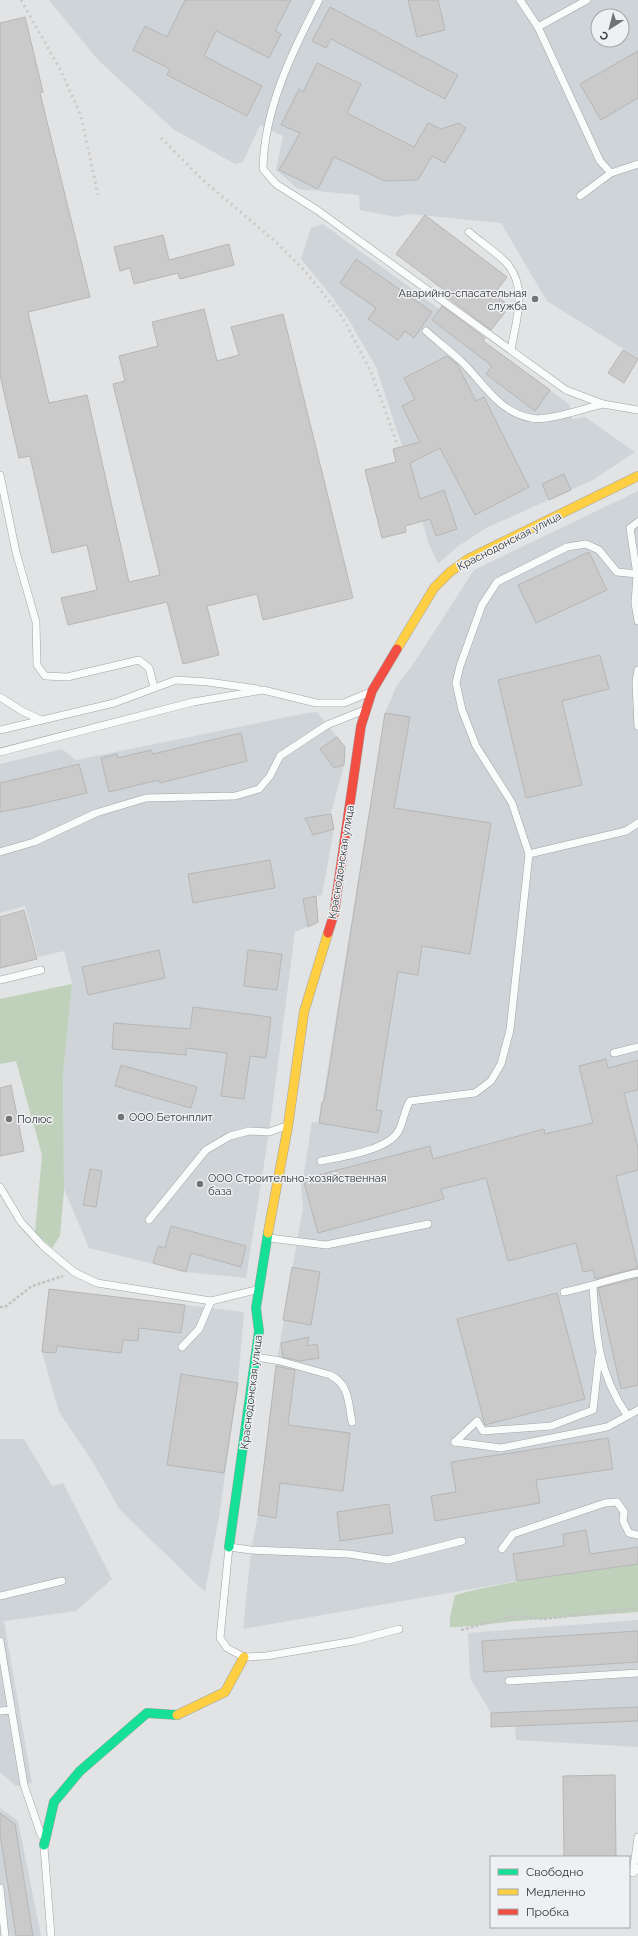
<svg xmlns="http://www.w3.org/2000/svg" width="638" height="1936" font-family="Raleway,sans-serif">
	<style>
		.built { fill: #cfd4d9; fill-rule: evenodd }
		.green { fill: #bfd1ba }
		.building { fill: #cacacb; stroke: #b6b6b6 }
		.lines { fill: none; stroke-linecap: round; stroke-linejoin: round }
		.lane-casing { stroke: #a1a3a4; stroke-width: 8 }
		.fast-casing { stroke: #a1a3a4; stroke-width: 10 }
		.slow-casing { stroke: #a1a3a4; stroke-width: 10 }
		.jam-casing { stroke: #a1a3a4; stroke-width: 10 }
		.path { stroke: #c2c3c3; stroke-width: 2.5; stroke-dasharray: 3 2; stroke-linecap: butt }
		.lane { stroke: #fafbfb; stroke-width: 7 }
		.fast { stroke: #16e098; stroke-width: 9 }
		.slow { stroke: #ffcf43; stroke-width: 9 }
		.jam { stroke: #f24e42; stroke-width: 9 }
		.rail { stroke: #cacaca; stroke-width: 3; stroke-dasharray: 2 4; stroke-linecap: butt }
		.poi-dot { fill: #727374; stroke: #eef0f3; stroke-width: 1.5 }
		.labels { text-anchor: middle; stroke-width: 3; stroke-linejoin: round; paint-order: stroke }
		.poi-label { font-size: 11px; fill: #363738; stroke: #eef0f3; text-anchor: start }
		.street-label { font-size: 11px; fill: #363738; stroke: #eef0f3 }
	</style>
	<rect width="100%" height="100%" fill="#e1e3e4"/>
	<g class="built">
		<path d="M49 0H638V358L547 301 501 223 409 214 396 217 360 210 359 195 298 189 276 170 283 136 260 125 243 162 235 164 173 129 98 60ZM598 16H622V40H598Z"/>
		<path d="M323 224 569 404 572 419 585 417 635 452 593 480 486 528 457 547 438 564 428 542 402 446 376 367 350 322 329 293 301 259 311 228Z"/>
		<path d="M638 491V1564L517 1581 243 1629 251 1550 258 1515 276 1366 303 1207 301 1185 303 1179 312 1122 319 1123 385 713 396 687 414 663 474 570Z"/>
		<path d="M317 712 345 747 344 765 331 813 334 829 322 895 316 896 318 922 295 932 269 1132 246 1278 186 1272 89 1248 64 1189 63 1075 72 984 64 951 38 957 25 906 0 913V764L62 749 76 760 307 713Z"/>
		<path d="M49 1289 244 1312 238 1383 219 1517 205 1592 120 1510 91 1459 59 1412 42 1352Z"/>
		<path d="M0 1439H24L52 1486 63 1483 112 1579 76 1611 4 1621 32 1783 16 1786 0 1772Z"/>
		<path d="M638 1620V1747L516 1740 515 1726 491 1727V1713L470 1678 468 1633Z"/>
		<path d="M0 1808 18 1821 41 1936H0Z"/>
	</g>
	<g class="green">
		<path d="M72 984 63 1075 64 1189 60 1236 52 1248 35 1232 42 1155 16 1061 0 1064V999Z"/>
		<path d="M638 1564V1612L516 1621 460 1627H450V1617L455 1595C515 1579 577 1573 638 1564Z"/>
	</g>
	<g class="building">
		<path d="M185 0H291L275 31 281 34 269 58 216 31 204 56 262 86 247 116 167 75 170 69 133 50 145 26 167 37Z"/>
		<path d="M408 0H438L445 30 417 37Z"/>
		<path d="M330 7 458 75 445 99 331 39 326 48 312 41Z"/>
		<path d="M25 17 43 92 40 93 90 297 28 312 49 403 87 395 129 582 160 575 113 384 125 381 119 356 158 346 152 322 204 309 217 361 239 355 231 327 283 314 353 598 263 620 257 594 207 606 219 655 183 664 167 602 68 625 61 598 97 590 87 545 52 553 30 456 19 458 0 375V23Z"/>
		<path d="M638 51V98L601 120 580 84Z"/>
		<path d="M317 63 361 84 347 113 414 147 428 123 441 129 459 123 466 128 445 163 432 156 418 180 385 181 334 157 318 189 279 170 300 133 281 125 299 89 303 92Z"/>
		<path d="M425 215 507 277 494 294 510 306 491 330 448 298 451 295 396 254Z"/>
		<path d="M163 235 169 260 229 244 234 265 180 279 178 273 134 284 130 268 120 271 114 247Z"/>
		<path d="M356 259 432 312 414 338 405 331 398 340 368 319 376 308 340 283Z"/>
		<path d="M442 306 485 338 483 341 550 390 535 411 486 374 492 366 432 320Z"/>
		<path d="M623 350 638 359 624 383 608 373Z"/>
		<path d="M447 356 457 364 476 401 484 397 529 487 475 515 440 448 410 463 420 499 444 490 457 529 436 536 430 519 405 526 406 532 382 538 365 470 396 462 393 449 420 442 402 406 415 399 404 378Z"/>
		<path d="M564 474 571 490 549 500 542 484Z"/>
		<path d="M589 552 607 590 536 623 518 585Z"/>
		<path d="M600 655 609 689 562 701 582 785 526 798 498 680Z"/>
		<path d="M385 713 410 717 394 808 491 823 470 954 422 946 418 975 398 972 376 1110 382 1111 378 1133 319 1123 322 1102H324Z"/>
		<path d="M241 733 247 761 160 783 159 780 109 792 101 758 117 754 118 758 151 750 153 754Z"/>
		<path d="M337 737 345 747 344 765 334 768 320 749Z"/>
		<path d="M79 764 87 793 27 807 0 812V783Z"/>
		<path d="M331 814 334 829 313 835 305 818Z"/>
		<path d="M270 860 275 888 193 903 188 874Z"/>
		<path d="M316 896 318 922 308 927 303 899Z"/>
		<path d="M24 910 37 959 0 968V917Z"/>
		<path d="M159 950 165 978 88 995 82 967Z"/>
		<path d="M248 950 282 954 277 990 244 986Z"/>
		<path d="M193 1007 271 1017 266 1058 250 1056 244 1099 221 1096 227 1053 186 1048V1055L112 1049 114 1023 190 1029Z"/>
		<path d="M606 1059 608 1068 638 1060V1090L624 1093 638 1148V1170L616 1176 638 1268 595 1279 593 1270 583 1272 576 1243 508 1261 486 1178 441 1189 444 1199 318 1233 303 1179 430 1146 433 1159 544 1129 545 1134 593 1123 579 1066Z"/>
		<path d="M121 1065 197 1087 191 1108 115 1086Z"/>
		<path d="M11 1085 24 1151 0 1156V1088Z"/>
		<path d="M90 1169 102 1171 96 1207 83 1205Z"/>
		<path d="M171 1226 246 1246 241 1267 191 1253 186 1272 153 1263 158 1246 165 1248Z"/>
		<path d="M292 1267 320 1272 311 1325 283 1320Z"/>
		<path d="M638 1278V1385L621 1389 598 1288Z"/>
		<path d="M49 1289 185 1305 181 1333 139 1328 138 1341 123 1340 121 1353 57 1346 56 1353 42 1352Z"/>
		<path d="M557 1293 585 1399 485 1425 457 1319Z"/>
		<path d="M309 1337 307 1346 317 1344 319 1358 300 1361 283 1357 281 1343Z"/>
		<path d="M276 1366 295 1370 288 1425 350 1433 343 1491 280 1483 276 1518 258 1515Z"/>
		<path d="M181 1374 238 1383 224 1473 167 1465Z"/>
		<path d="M608 1438 613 1469 536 1480 540 1503 435 1521 431 1496 456 1492 451 1462Z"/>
		<path d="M389 1504 393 1533 340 1541 337 1512Z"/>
		<path d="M586 1530 590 1554 638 1547V1564L517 1581 513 1554 564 1546 563 1534Z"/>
		<path d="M638 1631V1662L484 1672 482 1641Z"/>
		<path d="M638 1707V1721L491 1727V1713Z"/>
		<path d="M615 1775 616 1857H564L563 1776Z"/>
		<path d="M0 1813 15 1824 33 1936H16L0 1834Z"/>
	</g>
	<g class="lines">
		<g class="lane-casing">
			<g id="lane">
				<path d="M319 0C292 52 264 109 263 169L276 184 317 210 566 390 603 404 638 410"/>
				<path d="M520 0 538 27 600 161 611 173"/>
				<path d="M538 27 587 0"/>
				<path d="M580 196 611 173 638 164"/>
				<path d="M469 232C480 242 502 256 509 266 528 291 515 323 511 350"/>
				<path d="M426 331C437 341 449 350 461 361 483 382 498 412 531 418 546 422 585 408 603 404"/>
				<path d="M0 475 16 552 36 622 37 665 45 676 67 677 139 660 149 668 154 687"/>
				<path d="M638 522 630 528 637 575 635 603 638 621"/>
				<path d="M638 670 636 682 638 726"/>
				<path d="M0 697 22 711 41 720"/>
				<path d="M0 730 114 703 176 680 208 682 257 689"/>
				<path d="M0 752 193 702 263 690 316 703H344L368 693"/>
				<path d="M0 852 34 842 96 813 146 798 235 796 259 789 270 776 280 756 327 725 362 711"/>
				<path d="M529 854 626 831 638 823"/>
				<path d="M0 980 41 970"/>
				<path d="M614 1053 638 1047"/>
				<path d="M321 1161C341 1157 390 1150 399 1130 404 1120 404 1111 410 1101L475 1093 491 1081 501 1064 510 1030 529 854 512 803 476 746 462 710 456 683 460 666 482 605 497 582 567 547 586 544 599 550 617 572 638 574"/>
				<path d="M0 1187 21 1222 43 1246 74 1272 97 1283 211 1301 256 1290"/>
				<path d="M149 1220 206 1150 230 1136 249 1131 269 1132 286 1126"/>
				<path d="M269 1238 326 1245 428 1224"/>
				<path d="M593 1286C596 1335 598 1373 627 1415"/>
				<path d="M564 1292C589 1287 613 1278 638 1273"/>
				<path d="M182 1347 199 1329 211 1301"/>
				<path d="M256 1357 280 1361 330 1375C350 1385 348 1403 352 1422"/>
				<path d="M455 1442 477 1421 483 1431 551 1426 593 1410 599 1356"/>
				<path d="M455 1442 501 1448 607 1427 638 1410"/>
				<path d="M502 1549 513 1534 605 1503 617 1502 624 1512 623 1521 629 1533 638 1535"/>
				<path d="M0 1596 62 1581"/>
				<path d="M399 1629 354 1641 266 1656 244 1657 227 1648 220 1638 229 1547 251 1550 349 1554 388 1560 462 1541"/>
				<path d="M0 1641 24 1785 41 1835"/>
				<path d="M509 1681 638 1673"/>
				<path d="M0 1711 12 1710"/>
				<path d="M638 1837 633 1873 638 1869"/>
				<path d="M44 1847 51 1936"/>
				<path d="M0 1888 5 1936"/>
			</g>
		</g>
		<g class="fast-casing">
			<g id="fast">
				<path d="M229 1547 259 1331 256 1308 268 1233"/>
				<path d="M44 1845 54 1802 80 1771 147 1713 177 1715"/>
			</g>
		</g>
		<g class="slow-casing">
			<g id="slow">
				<path d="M397 649 434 588 450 572 468 559 638 476"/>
				<path d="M268 1233 288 1126 304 1012 328 933"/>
				<path d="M177 1715 225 1692 244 1657"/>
			</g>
		</g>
		<g class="jam-casing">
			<path id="jam" d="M328 933 334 914 361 726 372 691 397 649"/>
		</g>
		<g class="path">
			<path d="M0 1307H5L32 1286 63 1276"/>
			<path d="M461 1630 513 1616 544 1619 638 1608"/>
		</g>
		<use href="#lane" class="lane"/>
		<use href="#fast" class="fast"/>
		<use href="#slow" class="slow"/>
		<use href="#jam" class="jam"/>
		<g class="rail">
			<path d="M21 0 61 71 81 116 98 195"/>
			<path d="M161 138 204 181 276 242 304 270 343 318 371 372 398 446"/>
		</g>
	</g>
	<g class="poi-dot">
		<circle cx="535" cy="299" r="4"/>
		<circle cx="121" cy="1117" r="4"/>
		<circle cx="9" cy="1119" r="4"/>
		<circle cx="200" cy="1184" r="4"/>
	</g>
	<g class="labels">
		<g class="poi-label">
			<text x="527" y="297" text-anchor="end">Аварийно-спасательная<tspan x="527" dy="13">служба</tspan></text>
			<text x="129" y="1121">ООО Бетонплит</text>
			<text x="17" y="1123">Полюс</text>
			<text x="208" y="1182">ООО Строительно-хозяйственная<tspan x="208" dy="13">база</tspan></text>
		</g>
		<g class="street-label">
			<text transform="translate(509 541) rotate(-27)" y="4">Краснодонская улица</text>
			<text transform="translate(341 862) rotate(-81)" y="4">Краснодонская улица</text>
			<text transform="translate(251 1392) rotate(-83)" y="4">Краснодонская улица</text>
		</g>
	</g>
	<rect x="490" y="1856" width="140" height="72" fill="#eef0f3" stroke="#a4a6a8"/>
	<rect x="498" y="1869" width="20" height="6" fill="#16e098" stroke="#a4a6a8"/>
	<text x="526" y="1876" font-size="12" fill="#363738">Свободно</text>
	<rect x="498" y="1889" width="20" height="6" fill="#ffcf43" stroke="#a4a6a8"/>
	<text x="526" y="1896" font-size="12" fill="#363738">Медленно</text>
	<rect x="498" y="1909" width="20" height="6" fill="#f24e42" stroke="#a4a6a8"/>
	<text x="526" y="1916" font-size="12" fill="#363738">Пробка</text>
	<g transform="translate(610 28) rotate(216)"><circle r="19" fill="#eef0f3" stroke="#a4a6a8"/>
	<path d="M0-3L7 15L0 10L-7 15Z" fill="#727374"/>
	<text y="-6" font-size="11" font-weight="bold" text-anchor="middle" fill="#363738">С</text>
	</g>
</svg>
